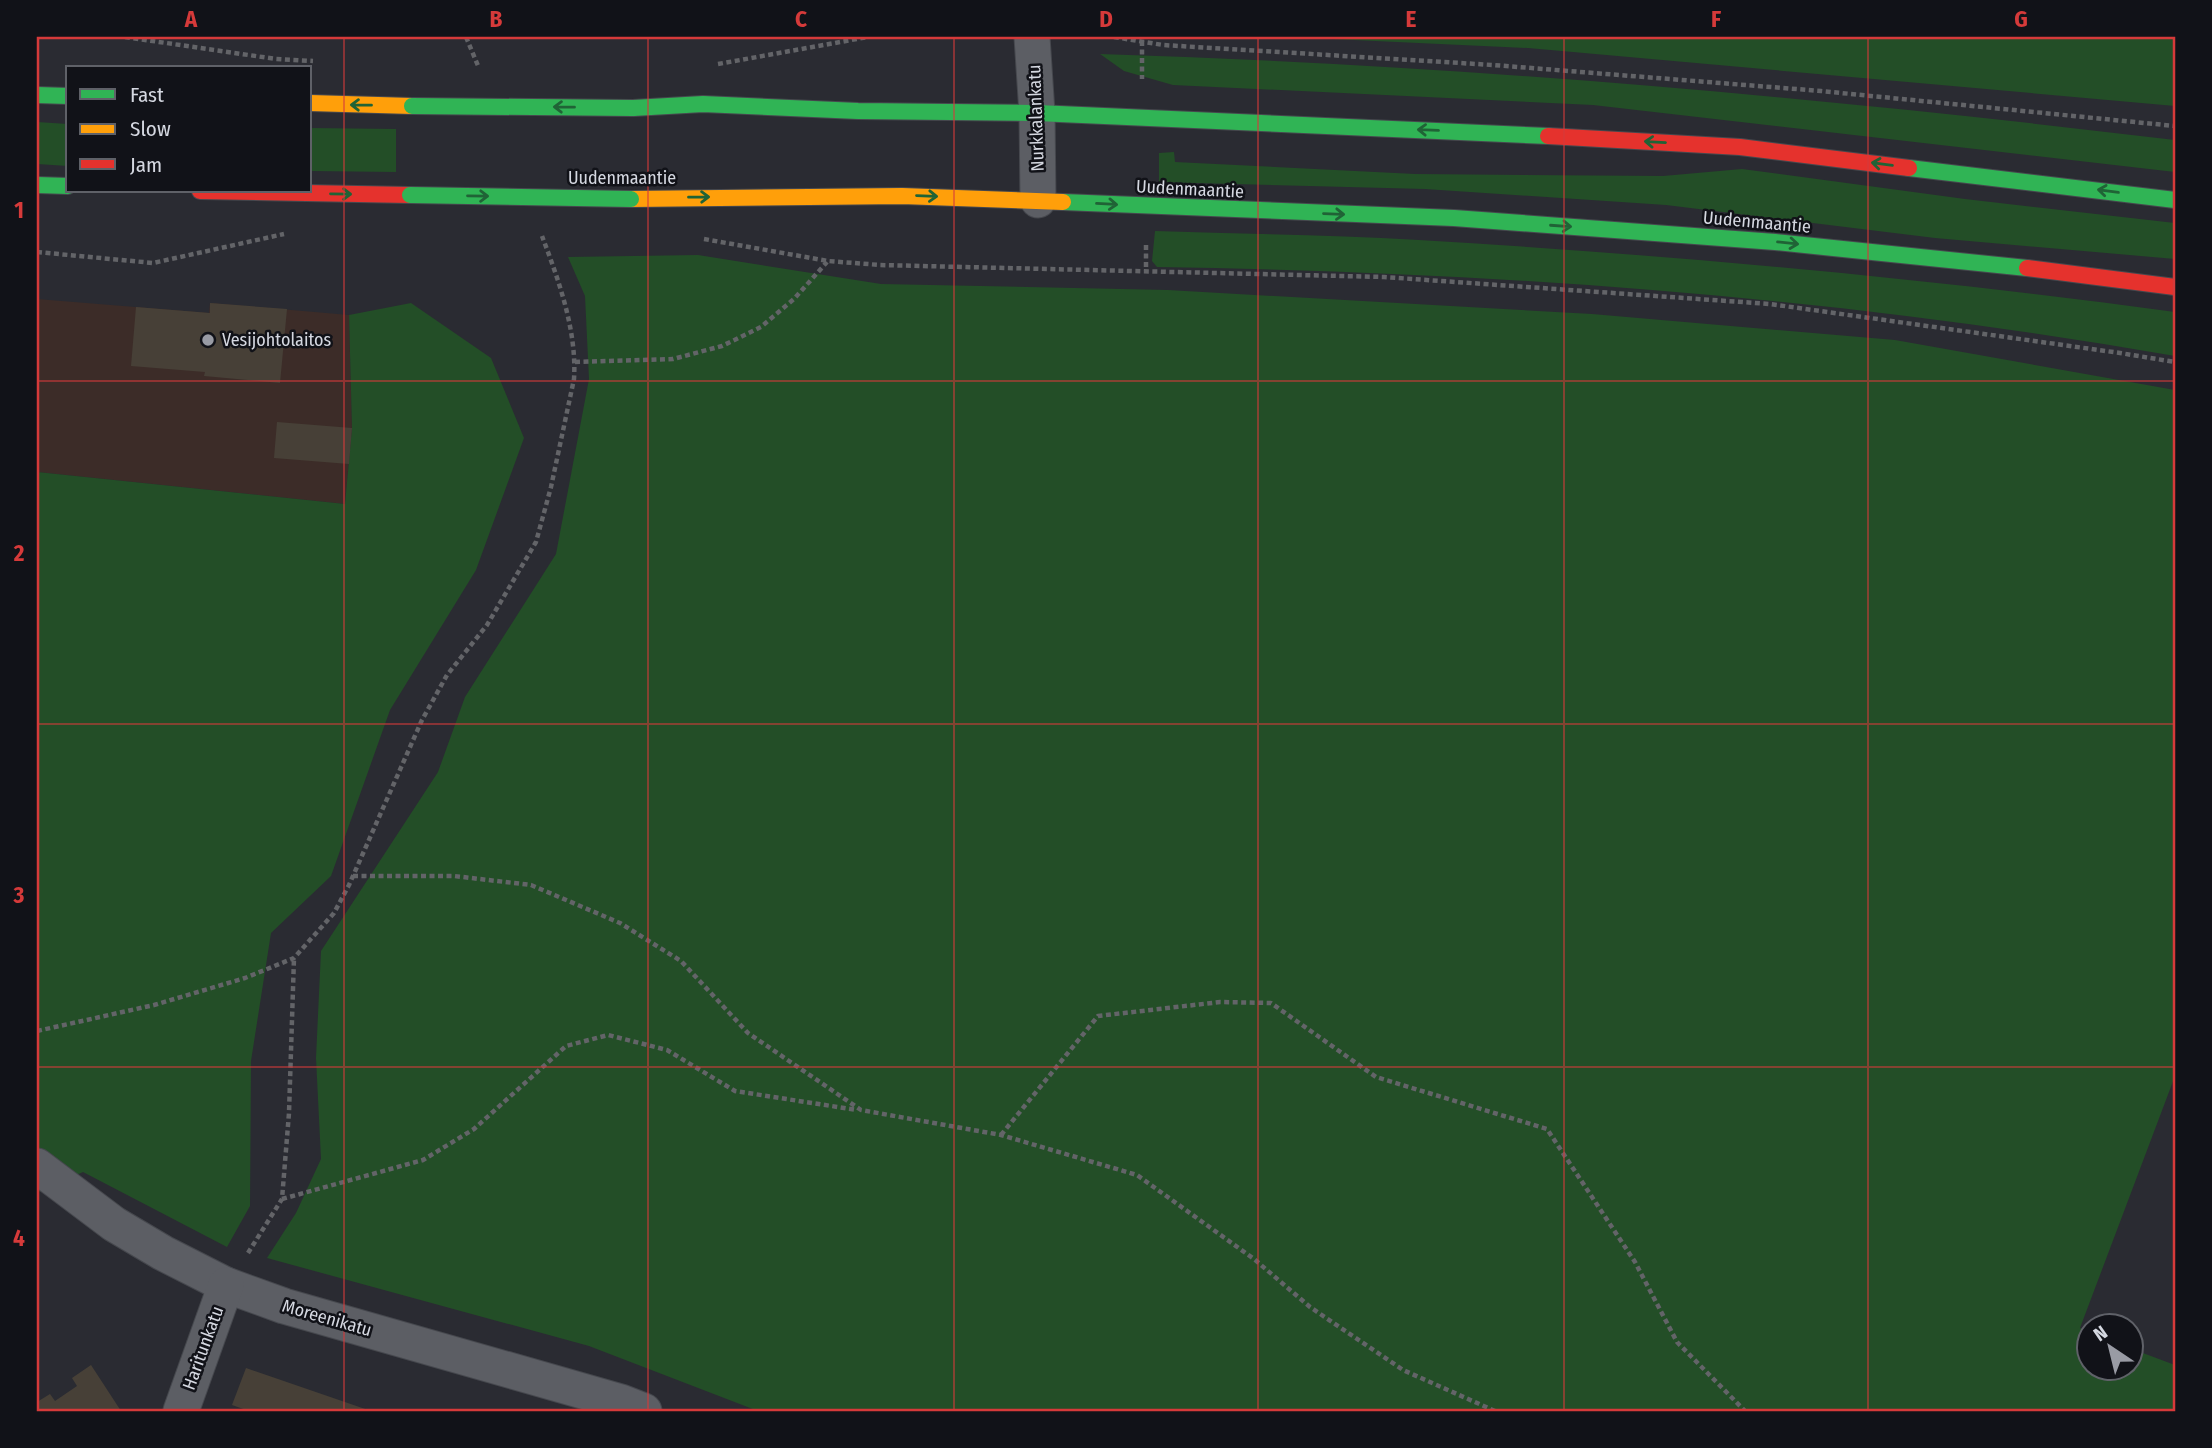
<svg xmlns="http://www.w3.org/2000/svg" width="2212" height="1448" font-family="'Fira Sans Condensed',sans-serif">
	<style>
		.industrial { fill: #3c2c28 }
		.green { fill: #234e27 }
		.building { fill: #474037 }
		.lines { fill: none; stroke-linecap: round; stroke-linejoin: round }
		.street-casing { stroke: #46484e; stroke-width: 37 }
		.fast-casing { stroke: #46484e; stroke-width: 18 }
		.slow-casing { stroke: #46484e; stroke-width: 18 }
		.jam-casing { stroke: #46484e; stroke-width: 18 }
		.path { stroke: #636468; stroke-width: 4.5; stroke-dasharray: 5 3.5; stroke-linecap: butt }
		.street { stroke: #5c5e64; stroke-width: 35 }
		.fast { stroke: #30b455; stroke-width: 16 }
		.slow { stroke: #ff9f0a; stroke-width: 16 }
		.jam { stroke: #e5322d; stroke-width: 16 }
		.fast-bridge-casing { stroke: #46484e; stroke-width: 18; stroke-linecap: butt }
		.fast-bridge { stroke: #30b455; stroke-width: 16 }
		.oneway { stroke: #206336 }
		.grid { fill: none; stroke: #d63a3a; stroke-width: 2; stroke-opacity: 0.55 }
		.poi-dot { fill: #999ba4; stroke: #111218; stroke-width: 2.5 }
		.labels { text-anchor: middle; stroke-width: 5; stroke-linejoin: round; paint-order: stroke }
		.street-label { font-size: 18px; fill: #d5d8e1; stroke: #111218 }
		.poi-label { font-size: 18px; fill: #d5d8e1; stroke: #111218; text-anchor: start }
		.neatline { fill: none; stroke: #d63a3a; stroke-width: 2.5 }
		.grid-label { font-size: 23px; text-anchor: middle; font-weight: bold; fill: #d63a3a }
	</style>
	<rect width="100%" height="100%" fill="#2a2b32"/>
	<path class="industrial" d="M37 299 209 313 210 303 349 315 352 428 345 504 37 472Z"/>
	<g class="green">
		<path d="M1289 37H2175V106L1528 48Z"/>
		<path d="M1100 54C1460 65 1818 97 2175 140V172L1593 105 1173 85 1124 71Z"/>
		<path d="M37 122 68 124V166L37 164Z"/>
		<path d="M310 128 396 129V172L310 171Z"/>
		<path d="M1174 152 1175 162 1415 174 1663 176 1742 169 1965 199 2175 223V259L1935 238 1666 205 1425 189 1159 182V153Z"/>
		<path d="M1155 231C1243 234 1331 235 1419 240 1672 255 1924 278 2175 312V356C1840 297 1497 272 1157 267L1152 261Z"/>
		<path d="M698 255 881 284 1168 290 1592 314 1895 340 2175 390V1076L2080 1328 2089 1332 2090 1368H2132V1349L2175 1365V1411H758L589 1346 267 1258 296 1213 321 1159 316 1058 321 951 438 772 465 697 556 554 589 379 585 296 568 257Z"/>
		<path d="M411 303 491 358 524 438 476 570 390 710 331 876 271 933 251 1061 250 1206 227 1247 83 1172 37 1193V472L345 504 352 428 349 315Z"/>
	</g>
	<g class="building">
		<path d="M210 303 287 309 280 383 204 376 205 372 131 366 136 307 210 313Z"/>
		<path d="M277 422 352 428 349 464 274 458Z"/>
		<path d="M91 1365 121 1411H38L37 1402 50 1394 55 1401 77 1386 72 1378Z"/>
		<path d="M246 1368 371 1411H249L232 1405Z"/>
	</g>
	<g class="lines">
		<g class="street-casing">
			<g id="street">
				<path d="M1032 37 1037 113 1038 200"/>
				<path d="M37 1166 114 1224 163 1253 226 1285 284 1306 621 1402 644 1411"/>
				<path d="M181 1411 226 1285"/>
			</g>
		</g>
		<g class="fast-casing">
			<g id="fast">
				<path d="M37 95 68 96"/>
				<path d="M633 108 703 104 858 111 1037 113 1548 136"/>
				<path d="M1909 168 2175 200"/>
				<path d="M37 185 68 186"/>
				<path d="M1063 202 1454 218 1775 242 2027 268"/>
			</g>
		</g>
		<g class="slow-casing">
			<g id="slow">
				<path d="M310 103 412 106"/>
				<path d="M631 199 902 196 1063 202"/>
			</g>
		</g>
		<g class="jam-casing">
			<g id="jam">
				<path d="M1548 136 1740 147 1909 168"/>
				<path d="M200 191 410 195"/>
				<path d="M2027 268 2175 287"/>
			</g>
		</g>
		<g class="path">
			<path d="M125 37 276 59 313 61"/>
			<path d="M466 37 479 68"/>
			<path d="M1114 37 1163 45 1493 65 1821 91 2175 126"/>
			<path d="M1142 41V79"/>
			<path d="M718 64 868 37"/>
			<path d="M704 239 828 261 880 265 1384 277 1770 304 2120 353 2175 362"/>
			<path d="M1146 245V271"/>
			<path d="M37 252 153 263 284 234"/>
			<path d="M575 362 673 359 722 346 761 327 794 299 827 262"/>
			<path d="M353 876H454L531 885 620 923 681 961 748 1033 861 1110 1001 1135 1137 1175 1254 1259 1310 1307 1403 1370 1495 1411"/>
			<path d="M37 1031 154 1005 245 978 294 958 334 913 349 885 422 720 447 675 487 625 536 542 551 487 574 379C577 331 559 281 542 236"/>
			<path d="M1001 1135 1098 1016 1220 1002 1271 1003 1376 1077 1547 1129 1635 1262 1677 1342 1745 1411"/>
			<path d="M282 1199 423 1160 474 1129 566 1046 608 1035 667 1050 735 1091 857 1110"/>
			<path d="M248 1253 282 1199 289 1113 294 958"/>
		</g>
		<use href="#street" class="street"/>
		<use href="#fast" class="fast"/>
		<use href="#slow" class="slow"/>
		<use href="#jam" class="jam"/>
		<g class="fast-bridge-casing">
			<g id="fast-bridge">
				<path d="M412 106 633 108"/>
				<path d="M410 195 631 199"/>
			</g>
		</g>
		<use href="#fast-bridge" class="fast-bridge"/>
	</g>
	<defs><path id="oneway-shaft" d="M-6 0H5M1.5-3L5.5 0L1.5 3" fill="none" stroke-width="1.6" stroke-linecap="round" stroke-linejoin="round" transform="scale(1.75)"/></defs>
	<g class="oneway">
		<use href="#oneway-shaft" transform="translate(361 105) rotate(-179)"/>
		<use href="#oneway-shaft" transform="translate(564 107) rotate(-179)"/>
		<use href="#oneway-shaft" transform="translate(1428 130) rotate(-178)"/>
		<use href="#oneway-shaft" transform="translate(1655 142) rotate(-177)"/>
		<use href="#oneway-shaft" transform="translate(1882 164) rotate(-173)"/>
		<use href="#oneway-shaft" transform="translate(2108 191) rotate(-172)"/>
		<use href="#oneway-shaft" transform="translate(341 194) rotate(1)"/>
		<use href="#oneway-shaft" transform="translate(478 196) rotate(1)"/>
		<use href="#oneway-shaft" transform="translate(927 196) rotate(2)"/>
		<use href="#oneway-shaft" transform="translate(699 197) rotate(-1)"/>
		<use href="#oneway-shaft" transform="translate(1107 204) rotate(3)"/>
		<use href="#oneway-shaft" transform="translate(1334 214) rotate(2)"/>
		<use href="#oneway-shaft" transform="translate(1561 226) rotate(4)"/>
		<use href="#oneway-shaft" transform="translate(1788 243) rotate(6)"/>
	</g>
	<path class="grid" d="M344 37V1411M648 37V1411M954 37V1411M1258 37V1411M1564 37V1411M1868 37V1411M37 381H2175M37 724H2175M37 1067H2175"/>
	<circle class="poi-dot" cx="208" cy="340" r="7"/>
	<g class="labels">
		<g class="street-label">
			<text transform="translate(1036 118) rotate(-92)" y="6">Nurkkalankatu</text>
			<text x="622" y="184">Uudenmaantie</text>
			<text transform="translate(1190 189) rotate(3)" y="6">Uudenmaantie</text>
			<text transform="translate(1757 222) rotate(5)" y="6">Uudenmaantie</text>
			<text transform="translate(327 1318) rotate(16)" y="6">Moreenikatu</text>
			<text transform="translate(203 1348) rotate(-70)" y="6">Haritunkatu</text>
		</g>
		<g class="poi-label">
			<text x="222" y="346">Vesijohtolaitos</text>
		</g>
	</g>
	<rect width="2212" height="1448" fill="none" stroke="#111218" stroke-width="77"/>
	<rect x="66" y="66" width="245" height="126" fill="#111218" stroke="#5f6168" stroke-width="2"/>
	<rect x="80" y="89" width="35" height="10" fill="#30b455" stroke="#5f6168" stroke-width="2"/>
	<text x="130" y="102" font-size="21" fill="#d5d8e1">Fast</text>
	<rect x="80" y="124" width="35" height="10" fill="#ff9f0a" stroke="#5f6168" stroke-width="2"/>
	<text x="130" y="136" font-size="21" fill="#d5d8e1">Slow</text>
	<rect x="80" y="159" width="35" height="10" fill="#e5322d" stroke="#5f6168" stroke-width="2"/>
	<text x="130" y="172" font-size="21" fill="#d5d8e1">Jam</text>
	<g transform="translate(2110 1347) rotate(325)"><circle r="33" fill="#111218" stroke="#5f6168" stroke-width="2"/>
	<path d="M0-5L12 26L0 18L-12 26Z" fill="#999ba4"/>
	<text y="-10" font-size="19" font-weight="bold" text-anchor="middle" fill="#d5d8e1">N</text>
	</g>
	<rect x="38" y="38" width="2136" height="1372" class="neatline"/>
	<g class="grid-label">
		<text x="191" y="27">A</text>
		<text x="496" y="27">B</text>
		<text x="801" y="27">C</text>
		<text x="1106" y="27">D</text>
		<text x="1411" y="27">E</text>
		<text x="1716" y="27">F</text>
		<text x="2021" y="27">G</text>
		<text x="19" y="218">1</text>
		<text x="19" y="561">2</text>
		<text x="19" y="903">3</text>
		<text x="19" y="1246">4</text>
	</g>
</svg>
